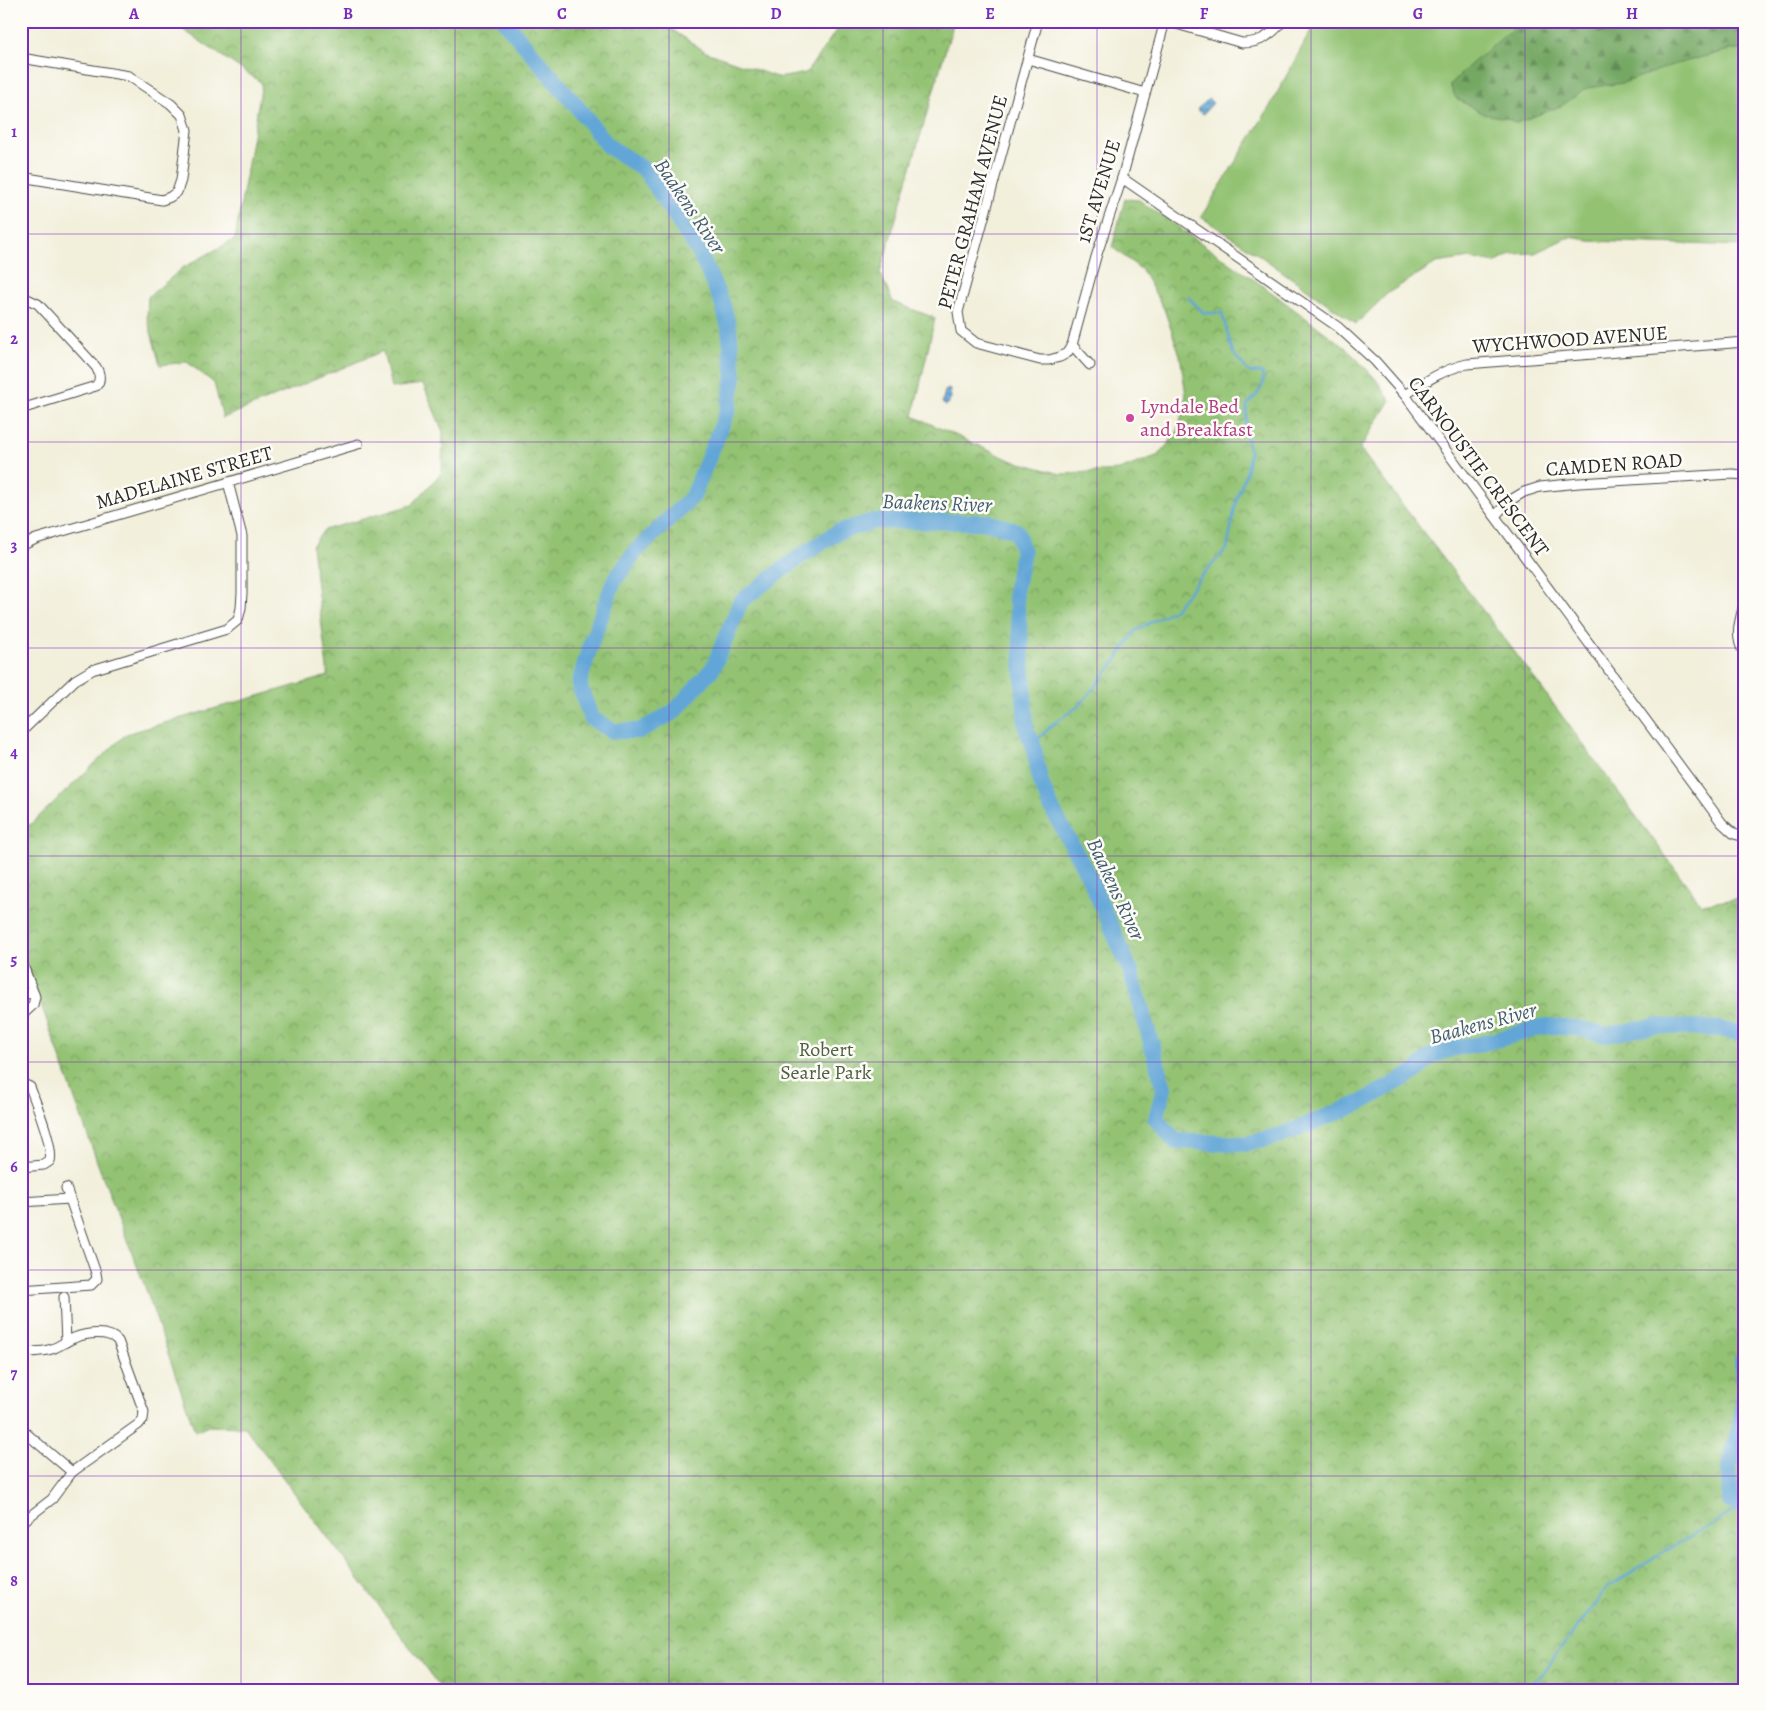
<svg xmlns="http://www.w3.org/2000/svg" width="1766" height="1711" font-family="Alegreya,serif">
	<style>
		.green { fill: #92c272; stroke: #5e764e }
		.forest { fill: url(#forest-firs); stroke: #506a48 }
		.park { fill: url(#park-crowns); stroke: #5e764e }
		.water { fill: url(#water-rules); stroke: #466881 }
		.lines { fill: none; stroke-linecap: round; stroke-linejoin: round }
		.stream { stroke: #62a6d7; stroke-width: 2.5 }
		.river { stroke: #62a6d7; stroke-width: 16 }
		.minor-casing { stroke: #494845; stroke-width: 11 }
		.minor { stroke: #fff; stroke-width: 9 }
		.grid { fill: none; stroke: #7b2cbf; stroke-width: 1; stroke-opacity: 0.55 }
		.hotel-dot { fill: #d1479c; stroke: #fdfcf7; stroke-width: 2 }
		.labels { text-anchor: middle; stroke-width: 5; stroke-linejoin: round; paint-order: stroke }
		.street-label { font-size: 20px; fill: #2b2b2b; stroke: #fdfcf7 }
		.hotel-label { font-size: 20px; fill: #b23c85; stroke: #fdfcf7; text-anchor: start }
		.park-label { font-size: 20px; fill: #4f6044; stroke: #fdfcf7 }
		.water-label { font-size: 21px; font-style: italic; fill: #415c70; stroke: #fdfcf7 }
		.neatline { fill: none; stroke: #7b2cbf; stroke-width: 2 }
		.grid-label { font-size: 16px; text-anchor: middle; font-weight: bold; fill: #7b2cbf }
	</style>
	<defs>
		<pattern id="forest-firs" width="22" height="20" patternUnits="userSpaceOnUse" patternTransform="scale(1.25)"><rect width="22" height="20" fill="#75a864"/><path d="M5 1l3.5 6h-7zM16 11l3.5 6h-7z" fill="#608953"/></pattern>
		<pattern id="park-crowns" width="20" height="18" patternUnits="userSpaceOnUse" patternTransform="scale(1.25)"><rect width="20" height="18" fill="#92c272"/><path d="M2 6a3 3 0 1 1 6 0M12 15a3 3 0 1 1 6 0" fill="none" stroke="#779e5e"/></pattern>
		<pattern id="water-rules" width="6" height="5" patternUnits="userSpaceOnUse" patternTransform="scale(1.25)"><rect width="6" height="5" fill="#62a6d7"/><path d="M0 2.5h6" fill="none" stroke="#5187af"/></pattern>
	</defs>
	<rect width="100%" height="100%" fill="#fdfcf7"/>
	<filter id="ink" filterUnits="userSpaceOnUse"><feTurbulence type="fractalNoise" baseFrequency=".02" numOctaves="2"/><feDisplacementMap in="SourceGraphic" scale="10" xChannelSelector="R" yChannelSelector="G"/><feConvolveMatrix kernelMatrix="1 2 1 2 8 2 1 2 1" color-interpolation-filters="sRGB"/></filter>
	<filter id="wash" filterUnits="userSpaceOnUse"><feTurbulence type="fractalNoise" baseFrequency=".0096" numOctaves="4" result="noise"/><feDisplacementMap in="SourceGraphic" scale="20" xChannelSelector="R" yChannelSelector="G"/><feGaussianBlur stdDeviation="1.12" result="paint"/><feColorMatrix in="noise" values="0 0 0 0 0 0 0 0 0 0 0 0 0 0 0 0 0 1.4 0 .05"/><feComposite in="paint" operator="in"/></filter>
	<g filter="url(#wash)">
		<rect width="100%" height="100%" fill="#f2efdb"/>
		<path class="green" d="M1316 21H1745V246L1588 241 1578 237 1566 238 1535 253 1511 254 1495 263 1470 258 1436 263 1388 293 1356 324 1259 255 1201 217 1269 108Z"/>
		<path class="forest" d="M1522 21H1745V50H1729L1673 65 1623 83 1587 88 1561 106 1516 123 1507 118 1484 114 1456 98 1450 85 1469 66Z"/>
		<path class="park" d="M170 21H659L706 52 779 78 806 73 843 21H954L880 273 893 302 935 318 913 416 1010 460 1061 474 1119 470 1159 455 1178 431 1186 395 1180 355 1164 309 1142 270 1112 247 1125 199 1139 200 1263 286 1346 348 1375 378 1390 400 1360 449 1520 659 1701 904 1745 898V1690H442L245 1427 206 1426 195 1431 144 1284 99 1167 21 948V825H30L126 734 328 676 312 546 324 530 412 505 442 472 443 432 423 384 391 388 383 351 223 418 214 383 187 362 160 365 147 317 148 297 184 267 235 239 262 83Z"/>
		<g class="water">
			<path d="M1209 99 1213 103 1203 114 1197 109Z"/>
			<path d="M948 389 950 390 951 398 946 406 942 403 945 391Z"/>
		</g>
		<g class="lines">
			<g class="stream">
				<path d="M1033 744 1054 723 1079 706 1116 661 1135 631 1175 609 1204 573 1227 549 1237 497 1246 474 1250 451 1245 431 1247 405C1255 397 1267 387 1262 373L1249 372 1233 353 1222 313H1204L1188 297"/>
				<path d="M1529 1690 1609 1586 1679 1543 1745 1505"/>
			</g>
			<g class="river">
				<path d="M504 21 575 104 608 146 645 170 699 252 723 305 729 328 734 376 728 410 693 496 636 551 614 581 591 643 579 684 591 718 613 731H639L674 712 713 668 741 601 799 557 838 532 874 521 987 522 1017 531 1023 552 1015 592 1021 641 1026 728 1033 744 1040 780 1050 805 1090 879 1131 972 1164 1088 1156 1119 1175 1141 1246 1144 1282 1135 1358 1104 1415 1072 1431 1056 1458 1047 1476 1045 1547 1026 1577 1028 1606 1035 1656 1026 1720 1029 1745 1035"/>
				<path d="M1745 1357 1742 1361 1744 1389 1742 1417 1729 1467 1730 1501 1745 1505"/>
			</g>
		</g>
	</g>
	<g filter="url(#ink)">
		<g class="lines">
			<g class="minor-casing">
				<g id="minor">
					<path d="M1038 21 958 312 961 331 976 343 1040 360H1049L1060 357 1067 353 1072 345 1096 257 1122 178 1165 21"/>
					<path d="M1166 21 1242 43C1261 43 1271 35 1283 21"/>
					<path d="M21 58 129 76 171 104 182 115 187 130 181 180 177 192 170 197 162 200 21 177"/>
					<path d="M1028 59 1145 93"/>
					<path d="M1122 178 1338 327 1375 361 1405 395 1722 823 1734 834 1745 837"/>
					<path d="M21 296 38 304 96 367C100 373 101 381 96 386L21 409"/>
					<path d="M1072 345 1090 365"/>
					<path d="M1405 395C1426 381 1442 370 1467 364L1745 342"/>
					<path d="M1495 516 1509 501 1524 492 1540 487 1579 483 1732 474 1745 475"/>
					<path d="M21 546 36 539 358 444"/>
					<path d="M1745 601C1740 620 1733 637 1745 654"/>
					<path d="M21 732 75 680 92 670 227 629 238 620 241 608 242 593V536L228 482"/>
					<path d="M21 960 35 997 33 1005 21 1016"/>
					<path d="M21 993 34 994"/>
					<path d="M21 1083 30 1087C36 1103 54 1147 50 1161L44 1165 21 1167"/>
					<path d="M21 1202 70 1199"/>
					<path d="M21 1290 91 1285 97 1279 96 1273 66 1188"/>
					<path d="M64 1297 66 1342"/>
					<path d="M21 1350C32 1353 42 1352 52 1349 60 1346 66 1341 74 1338 86 1333 109 1330 118 1341L144 1412 143 1419 139 1424 72 1472 52 1499 21 1523"/>
					<path d="M21 1429 72 1472"/>
				</g>
			</g>
			<use href="#minor" class="minor"/>
		</g>
	</g>
	<path class="grid" d="M241 21V1690M455 21V1690M669 21V1690M883 21V1690M1097 21V1690M1311 21V1690M1525 21V1690M21 234H1745M21 442H1745M21 648H1745M21 856H1745M21 1062H1745M21 1270H1745M21 1476H1745"/>
	<circle class="hotel-dot" cx="1130" cy="418" r="5"/>
	<g class="labels">
		<g class="street-label">
			<text transform="translate(1098 191) rotate(-73)" y="7">1ST AVENUE</text>
			<text transform="translate(972 202) rotate(-75)" y="7">PETER GRAHAM AVENUE</text>
			<text transform="translate(1570 339) rotate(-4)" y="7">WYCHWOOD AVENUE</text>
			<text transform="translate(1614 464) rotate(-4)" y="7">CAMDEN ROAD</text>
			<text transform="translate(1479 466) rotate(53)" y="7">CARNOUSTIE CRESCENT</text>
			<text transform="translate(184 477) rotate(-16)" y="7">MADELAINE STREET</text>
		</g>
		<g class="hotel-label">
			<text x="1140" y="413">Lyndale Bed<tspan x="1140" dy="23">and Breakfast</tspan></text>
		</g>
		<g class="park-label">
			<text x="826" y="1056">Robert<tspan x="826" dy="23">Searle Park</tspan></text>
		</g>
		<g class="water-label">
			<text transform="translate(690 206) rotate(56)" y="7">Baakens River</text>
			<text transform="translate(937 503) rotate(2)" y="7">Baakens River</text>
			<text transform="translate(1116 889) rotate(65)" y="7">Baakens River</text>
			<text transform="translate(1483 1023) rotate(-15)" y="7">Baakens River</text>
		</g>
	</g>
	<rect width="1766" height="1711" fill="none" stroke="#fdfcf7" stroke-width="55"/>
	<rect x="28" y="28" width="1710" height="1656" class="neatline"/>
	<g class="grid-label">
		<text x="134" y="19">A</text>
		<text x="348" y="19">B</text>
		<text x="562" y="19">C</text>
		<text x="776" y="19">D</text>
		<text x="990" y="19">E</text>
		<text x="1204" y="19">F</text>
		<text x="1418" y="19">G</text>
		<text x="1632" y="19">H</text>
		<text x="14" y="137">1</text>
		<text x="14" y="344">2</text>
		<text x="14" y="551">3</text>
		<text x="14" y="758">4</text>
		<text x="14" y="965">5</text>
		<text x="14" y="1172">6</text>
		<text x="14" y="1379">7</text>
		<text x="14" y="1586">8</text>
	</g>
</svg>
